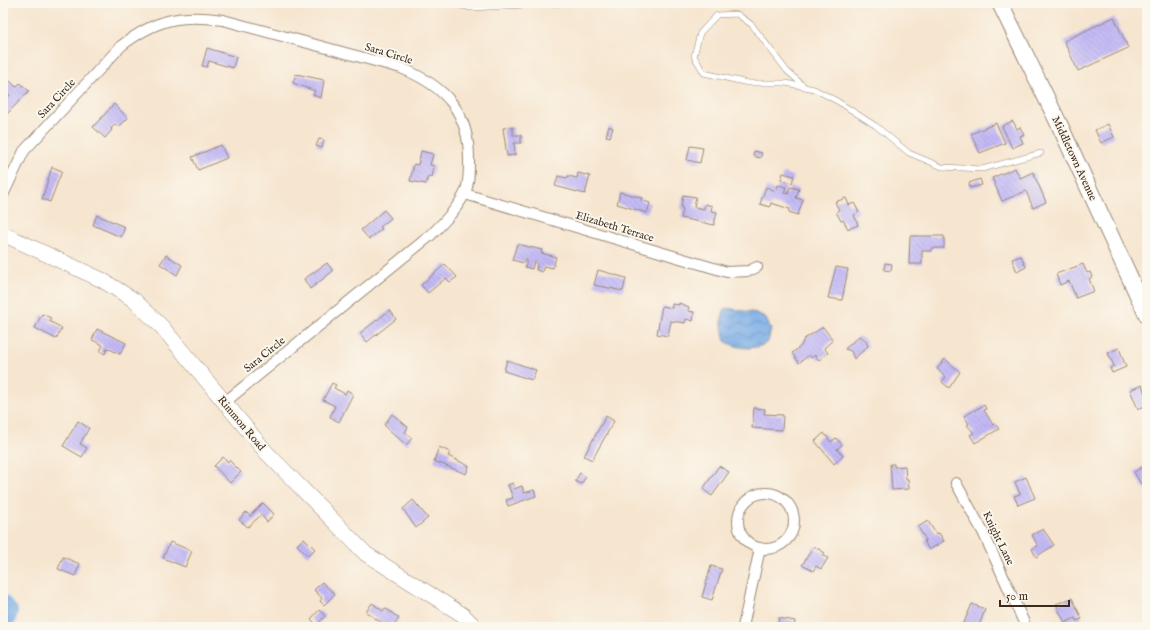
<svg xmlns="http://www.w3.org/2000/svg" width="1150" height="630" font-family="'IM FELL English',serif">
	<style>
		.water { fill: url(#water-waves); stroke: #5a6c82 }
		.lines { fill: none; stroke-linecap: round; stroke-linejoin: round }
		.river { stroke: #7aade7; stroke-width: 16 }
		.building { fill: url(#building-back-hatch) }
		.lane-casing { stroke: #988876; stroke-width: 6 }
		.street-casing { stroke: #988876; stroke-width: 12 }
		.secondary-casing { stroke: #988876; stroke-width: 16 }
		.primary-casing { stroke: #988876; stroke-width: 18 }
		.lane { stroke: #fff; stroke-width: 5 }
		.street { stroke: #fff; stroke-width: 10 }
		.secondary { stroke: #fff; stroke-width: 15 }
		.primary { stroke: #fff; stroke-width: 16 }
		.labels { text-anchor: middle; stroke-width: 4; stroke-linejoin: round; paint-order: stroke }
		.street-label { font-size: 11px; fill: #3b2a1e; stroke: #fbf7ec }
	</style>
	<defs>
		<pattern id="water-waves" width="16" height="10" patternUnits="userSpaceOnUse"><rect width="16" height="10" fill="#7aade7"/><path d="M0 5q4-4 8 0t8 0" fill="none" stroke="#658dbb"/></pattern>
		<pattern id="building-back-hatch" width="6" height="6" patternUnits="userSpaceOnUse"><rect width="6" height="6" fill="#c2b9f6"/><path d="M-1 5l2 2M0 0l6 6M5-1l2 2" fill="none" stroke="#a89fd2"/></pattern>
	</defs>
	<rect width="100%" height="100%" fill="#fbf7ec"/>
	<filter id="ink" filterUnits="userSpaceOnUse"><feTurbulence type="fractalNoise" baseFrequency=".025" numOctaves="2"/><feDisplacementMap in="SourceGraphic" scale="8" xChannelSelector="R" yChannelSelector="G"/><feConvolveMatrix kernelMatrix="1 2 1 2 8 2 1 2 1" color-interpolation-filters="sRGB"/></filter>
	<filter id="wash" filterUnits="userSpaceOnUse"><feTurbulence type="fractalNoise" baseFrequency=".012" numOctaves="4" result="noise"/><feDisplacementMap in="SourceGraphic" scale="16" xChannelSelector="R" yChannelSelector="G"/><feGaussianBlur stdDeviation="0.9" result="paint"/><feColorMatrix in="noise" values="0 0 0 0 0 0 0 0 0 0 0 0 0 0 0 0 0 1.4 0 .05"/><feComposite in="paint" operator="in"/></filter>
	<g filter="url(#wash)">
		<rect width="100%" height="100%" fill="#f6e5cf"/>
		<path class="water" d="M727 308 756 313 765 317 771 329 768 342C755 351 738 349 725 341 723 331 718 315 727 308Z"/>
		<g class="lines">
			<path class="river" d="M3 603 10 611 6 627"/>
		</g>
		<g id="blocks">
			<g class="building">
				<path d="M1114 17 1128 48 1078 71 1064 41Z"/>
				<path d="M207 48 236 57 233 68 209 61 207 67 202 66Z"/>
				<path d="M296 74 324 80 321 98 313 95 315 91 293 83Z"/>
				<path d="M10 81 16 87 20 83 29 91 5 116 3 114V103L10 95 3 89Z"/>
				<path d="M114 104 128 118 119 127 115 124 111 129 112 130 105 138 93 127Z"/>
				<path d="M1013 121 1017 129 1020 127 1024 135 1020 136 1023 143 1012 148 1002 126Z"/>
				<path d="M996 123 1005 143 980 153 971 134Z"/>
				<path d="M1108 124 1114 137 1101 143 1095 130Z"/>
				<path d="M609 126 613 128 610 137 606 136Z"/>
				<path d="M513 127V135H521V143H514L515 155 507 156 503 128Z"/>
				<path d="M319 139 324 140 322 148 316 146Z"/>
				<path d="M221 145 227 158 198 170 192 157Z"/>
				<path d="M690 146 703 148 700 163 687 160Z"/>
				<path d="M421 151 433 154 430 165 434 166 432 177 428 176 426 184 410 181 414 164 418 165Z"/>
				<path d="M754 151 762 153 760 158 753 156Z"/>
				<path d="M52 167 62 171 50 202 42 199Z"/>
				<path d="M1015 168 1020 178 1033 172 1046 202 1033 208 1026 191 1002 201 992 178Z"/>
				<path d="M578 173 590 176 585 194 555 186 558 176 567 178 568 176 577 178Z"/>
				<path d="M783 173 794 176 792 183 781 180Z"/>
				<path d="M980 179 982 185 970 188 969 183Z"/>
				<path d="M778 185 786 187 784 193 788 194 790 187 799 189 796 198 803 200 798 215 789 212 790 209 771 203 770 207 760 204 766 187 776 191Z"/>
				<path d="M620 192 642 198 641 200 650 203 647 213 617 204Z"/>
				<path d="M683 195 696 197 694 207 704 209 705 204 712 206 711 211 717 212 714 225 681 218 683 209 681 208Z"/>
				<path d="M846 198 849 205 854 203 859 212 854 215 858 225 848 229 843 220 841 221 836 212 839 210 835 202Z"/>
				<path d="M384 210 391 218 380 227 382 229 369 239 361 230Z"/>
				<path d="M97 215 125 227 121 237 93 225Z"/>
				<path d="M910 236H944V248H932V251H922V264H909Z"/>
				<path d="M517 244 542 250 541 253 556 257 553 268 544 266 542 272 536 270 537 265 536 262H534L532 269 525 267 527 260 525 259 524 263 512 260Z"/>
				<path d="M166 255 182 265 177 275 160 264Z"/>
				<path d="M1021 256 1026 267 1017 272 1012 259Z"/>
				<path d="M327 263 333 271 310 289 304 279Z"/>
				<path d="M885 263 892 264 891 271 884 270Z"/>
				<path d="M445 264 457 277 450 282 446 278 428 293 421 285Z"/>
				<path d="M1083 264 1087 273 1090 272 1092 277 1089 279 1094 291 1076 298 1069 281 1060 285 1056 274Z"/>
				<path d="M836 267 848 269 842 300 828 298Z"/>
				<path d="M598 270 626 278 623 291 594 285Z"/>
				<path d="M679 303 689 307 688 311 694 312 693 321 686 319 685 323 671 321 668 336 657 334 662 306 672 308V304L679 305Z"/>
				<path d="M390 310 396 319 367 342 360 333Z"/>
				<path d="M42 314 51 318 49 321 62 328 56 339 35 328Z"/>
				<path d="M823 327 833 340 824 348 828 353 819 360 815 355 811 358 809 355 799 363 792 353 801 346 804 339Z"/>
				<path d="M97 329 126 343 120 354 107 348 105 354 100 351 103 345 92 340Z"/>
				<path d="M859 336 865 340 868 346 854 359 851 351 845 349Z"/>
				<path d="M1119 348 1126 367 1112 373 1110 368 1114 366 1108 353Z"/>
				<path d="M945 359 960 372 949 388 942 382 946 377 937 369Z"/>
				<path d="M507 360 536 370 532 380 504 371Z"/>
				<path d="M332 383 336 385 334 388 345 394 347 390 353 394 339 422 330 417 335 406 323 400Z"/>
				<path d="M1142 385 1147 399V405L1138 409 1130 390Z"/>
				<path d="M984 405 986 409 984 410 993 425 995 424 999 429 975 443 970 435 974 433 967 425 969 424 964 416Z"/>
				<path d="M754 408 765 409 764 414 783 415 782 430 752 428Z"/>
				<path d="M392 414 408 427 405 432 412 438 406 445 384 425Z"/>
				<path d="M606 416 614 421 592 460 584 456Z"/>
				<path d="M78 421 89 428 80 444 87 448 82 457 63 446Z"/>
				<path d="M824 433 831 442 836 438 842 445 837 449 843 456 834 464 815 441Z"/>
				<path d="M439 447 450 452 448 456 469 466 466 474 434 461Z"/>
				<path d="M223 457 228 462 229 460 241 472 230 483 214 466Z"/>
				<path d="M890 464H894V467L905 466 906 479H908L909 489 892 490Z"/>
				<path d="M719 466 729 472 712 496 703 489Z"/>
				<path d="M1144 466 1147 472V487L1144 489 1134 472Z"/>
				<path d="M580 473 586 477 581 484 575 481Z"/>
				<path d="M1026 477 1035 498 1018 505 1014 496 1020 494 1015 482Z"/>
				<path d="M513 483 514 489 522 486 524 493 534 490 536 496 508 506 506 500 513 498 508 485Z"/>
				<path d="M413 500 428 518 416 528 403 509Z"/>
				<path d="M263 503 274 514 267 522 261 515 248 527 239 520 246 512 250 516Z"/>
				<path d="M928 521 936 534 939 533 944 541 929 550 924 541 926 540 918 527Z"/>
				<path d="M1043 529 1054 545 1036 557 1032 549 1038 546 1032 535Z"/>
				<path d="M304 538 315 549 308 556 297 545Z"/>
				<path d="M170 542 192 551 185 567 163 558Z"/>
				<path d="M814 546 825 553 823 555 828 558 821 569 816 566 813 571 802 565Z"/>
				<path d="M63 557 80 564 75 576 58 569Z"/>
				<path d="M711 566 722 569 712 600 702 597Z"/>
				<path d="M322 582 335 594 324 605 320 601 322 598 314 590Z"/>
				<path d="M1072 598 1082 619 1076 621 1075 618 1065 623 1056 604Z"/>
				<path d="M372 603 383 611 385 608 399 618 393 627H388L366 612Z"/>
				<path d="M972 604 985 609 979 626 982 627H962Z"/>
				<path d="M319 610 325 616 317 625 311 619Z"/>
				<path d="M779 618 795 621 794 627H777Z"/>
			</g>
		</g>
	</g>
	<g filter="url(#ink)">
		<use href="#blocks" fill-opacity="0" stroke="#988876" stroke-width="1"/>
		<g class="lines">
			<g class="lane-casing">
				<g id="lane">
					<path d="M451 3 471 8 563 3"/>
					<path d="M804 86 787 71 752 25 737 14 717 15 700 33 694 56 704 73 748 83H786L814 89 837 101 876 126 909 153 942 167 982 169 1041 153"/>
				</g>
			</g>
			<g class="street-casing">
				<g id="street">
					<path d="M465 194 727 272 749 271 757 267"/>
					<path d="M3 195 24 151 121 46C156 19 180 14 223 20L401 68C445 86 470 112 469 162 469 172 469 186 464 195 456 210 443 223 431 235L225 402"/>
					<path d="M956 483 983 532 1026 627"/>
					<circle cx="766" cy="521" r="28"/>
					<path d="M743 627 760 548"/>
				</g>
			</g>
			<g class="secondary-casing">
				<path id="secondary" d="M3 234 102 280 134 300 162 327 266 452 366 554 463 615 475 627"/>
			</g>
			<g class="primary-casing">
				<path id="primary" d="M1000 3 1061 128 1147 315"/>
			</g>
			<use href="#lane" class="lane"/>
			<use href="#street" class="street"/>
			<use href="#secondary" class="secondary"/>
			<use href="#primary" class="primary"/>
		</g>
	</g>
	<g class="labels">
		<g class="street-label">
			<text transform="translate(389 53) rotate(17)" y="4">Sara Circle</text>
			<text transform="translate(56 98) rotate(-47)" y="4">Sara Circle</text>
			<text transform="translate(1075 158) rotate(65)" y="4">Middletown Avenue</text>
			<text transform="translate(615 226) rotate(17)" y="4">Elizabeth Terrace</text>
			<text transform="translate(264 354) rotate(-39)" y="4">Sara Circle</text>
			<text transform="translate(242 423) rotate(50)" y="4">Rimmon Road</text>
			<text transform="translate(999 538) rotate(64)" y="4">Knight Lane</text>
		</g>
	</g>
	<rect width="1150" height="630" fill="none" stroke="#fbf7ec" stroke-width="16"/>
	<path d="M1000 600v6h69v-6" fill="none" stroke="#3b2a1e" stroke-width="2"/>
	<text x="1006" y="600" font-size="12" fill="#3b2a1e" stroke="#fbf7ec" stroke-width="3" paint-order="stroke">50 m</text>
</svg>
